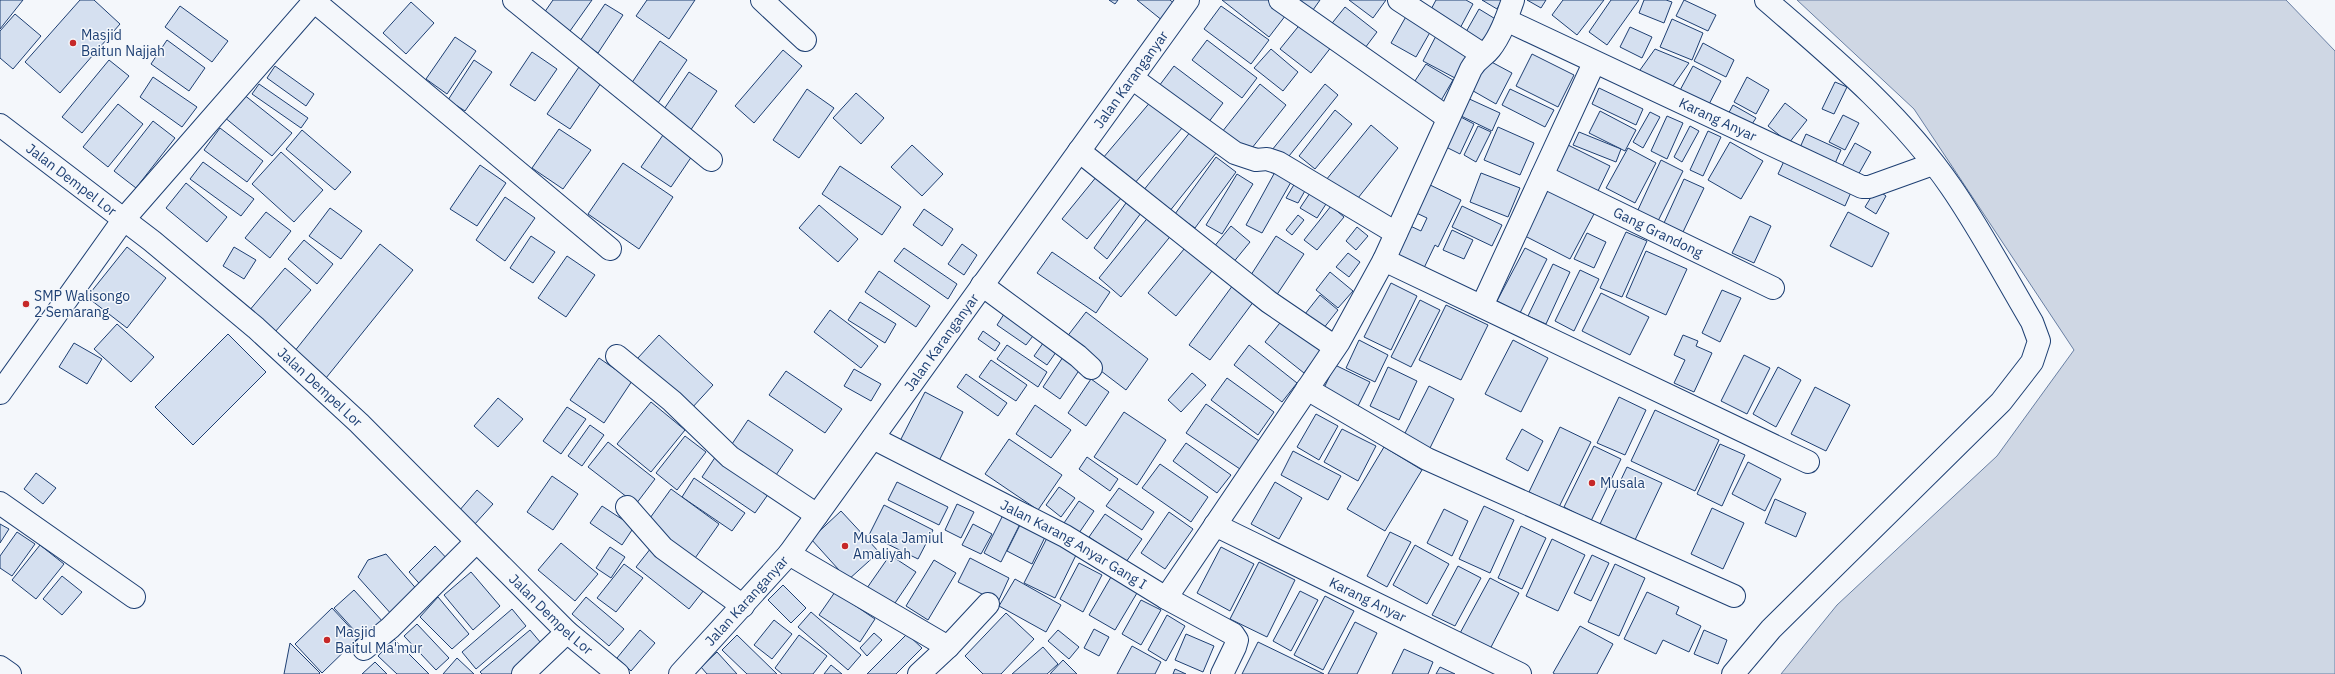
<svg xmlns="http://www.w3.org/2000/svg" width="2335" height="674" font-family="'IBM Plex Sans',sans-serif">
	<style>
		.water { fill: #cfd7e4; stroke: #687fa3 }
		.building { fill: #d5e0f0; stroke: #1d3f73 }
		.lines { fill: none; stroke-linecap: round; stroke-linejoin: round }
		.minor-casing { stroke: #1d3f73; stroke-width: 24 }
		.minor { stroke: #f4f7fb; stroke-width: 22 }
		.poi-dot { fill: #c62828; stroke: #f4f7fb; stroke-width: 1.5 }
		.labels { text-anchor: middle; stroke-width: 3; stroke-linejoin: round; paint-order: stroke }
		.poi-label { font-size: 14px; fill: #1d3f73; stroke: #f4f7fb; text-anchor: start }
		.street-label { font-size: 14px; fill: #1d3f73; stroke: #f4f7fb }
	</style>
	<rect width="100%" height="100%" fill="#f4f7fb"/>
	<path class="water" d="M1797 0H2286L2335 51V674H1781L1837 605 1997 456 2074 350 1914 109Z"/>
	<g class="building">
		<path d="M0 0H23L0 29Z"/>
		<path d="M80 0H94L120 24 60 93 25 62Z"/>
		<path d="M553 0H592L570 31 544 13Z"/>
		<path d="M647 0H695L669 39 636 16Z"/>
		<path d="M1109 0H1118L1115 4Z"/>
		<path d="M1137 0H1170L1176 5 1163 21Z"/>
		<path d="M1222 0H1275L1289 11 1269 37Z"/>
		<path d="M1285 0H1320L1308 17Z"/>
		<path d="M1349 0H1386L1373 18Z"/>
		<path d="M1436 0H1466L1473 4 1458 32 1428 15Z"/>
		<path d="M1482 0H1502L1497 9Z"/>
		<path d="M1527 0H1546L1541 8Z"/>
		<path d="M1563 0H1604L1577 35 1552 15Z"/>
		<path d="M1611 0H1639L1607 45 1589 32Z"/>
		<path d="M1644 0H1666L1672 2 1664 23 1639 13Z"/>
		<path d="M1684 0 1716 15 1708 31 1676 16Z"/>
		<path d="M411 2 434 23 406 54 383 33Z"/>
		<path d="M605 4 623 15 598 53 580 41Z"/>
		<path d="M180 6 228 41 212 62 165 27Z"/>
		<path d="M1221 6 1269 40 1251 64 1204 29Z"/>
		<path d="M1345 7 1377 32 1362 52 1329 27Z"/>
		<path d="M1479 9 1502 23 1486 52 1462 39Z"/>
		<path d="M1408 13 1433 27 1416 57 1391 43Z"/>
		<path d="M15 14 41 36 13 69 0 58V31Z"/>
		<path d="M1672 19 1703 33 1692 60 1660 47Z"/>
		<path d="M1302 22 1332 46 1311 73 1280 49Z"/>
		<path d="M1630 27 1652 37 1642 58 1620 47Z"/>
		<path d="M1437 34 1469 51 1455 78 1423 61Z"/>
		<path d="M455 37 476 51 447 94 426 79Z"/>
		<path d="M167 40 205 68 189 91 151 64Z"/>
		<path d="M1207 40 1257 78 1242 98 1192 60Z"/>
		<path d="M660 41 687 60 656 106 629 87Z"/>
		<path d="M1703 43 1734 60 1726 77 1694 61Z"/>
		<path d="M1271 49 1298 72 1283 91 1254 68Z"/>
		<path d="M1655 49 1689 63 1668 93 1635 77Z"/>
		<path d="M783 50 802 66 754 123 735 106Z"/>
		<path d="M532 52 557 69 535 101 510 85Z"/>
		<path d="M1532 54 1574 75 1558 107 1516 86Z"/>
		<path d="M1484 58 1512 73 1496 104 1468 88Z"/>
		<path d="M109 60 129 76 82 133 62 117Z"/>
		<path d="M474 60 492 72 465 111 448 100Z"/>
		<path d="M1426 64 1453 80 1439 104 1411 87Z"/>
		<path d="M275 66 314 94 306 106 267 78Z"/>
		<path d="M1174 66 1223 103 1205 127 1156 90Z"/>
		<path d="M1693 66 1721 81 1706 110 1678 94Z"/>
		<path d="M579 67 601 83 570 129 547 114Z"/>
		<path d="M689 72 717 91 688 134 660 115Z"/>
		<path d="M153 77 197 107 182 127 140 97Z"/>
		<path d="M1747 77 1769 90 1756 114 1734 102Z"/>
		<path d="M1835 82 1847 87 1834 114 1822 109Z"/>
		<path d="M259 84 308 118 301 128 252 94Z"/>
		<path d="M1260 84 1286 105 1248 153 1222 132Z"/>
		<path d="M1325 84 1338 95 1285 161 1272 150Z"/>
		<path d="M1599 88 1643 109 1636 125 1592 104Z"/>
		<path d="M807 89 834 108 799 158 773 140Z"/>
		<path d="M1510 89 1554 110 1545 127 1502 105Z"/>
		<path d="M856 93 884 118 861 144 833 118Z"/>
		<path d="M243 94 292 133 272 156 224 117Z"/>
		<path d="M1465 97 1500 113 1492 131 1457 114Z"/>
		<path d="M1152 100 1183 127 1134 184 1103 158Z"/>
		<path d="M1785 103 1807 120 1789 143 1768 126Z"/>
		<path d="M118 104 143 124 108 167 83 147Z"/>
		<path d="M1733 105 1756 118 1748 130 1726 118Z"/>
		<path d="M1335 110 1352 124 1315 169 1299 156Z"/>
		<path d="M1600 111 1636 130 1625 151 1589 133Z"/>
		<path d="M1650 112 1660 117 1643 148 1633 142Z"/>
		<path d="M1457 115 1474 124 1460 154 1442 145Z"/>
		<path d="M1843 115 1859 123 1845 150 1829 142Z"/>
		<path d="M1667 116 1683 123 1667 159 1651 151Z"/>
		<path d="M153 121 175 138 136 188 114 171Z"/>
		<path d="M1371 125 1398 148 1354 203 1326 180Z"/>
		<path d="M1478 126 1491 132 1476 162 1464 155Z"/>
		<path d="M1690 126 1699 131 1682 162 1674 157Z"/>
		<path d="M1498 127 1534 143 1520 175 1484 160Z"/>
		<path d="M220 128 263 161 247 182 204 150Z"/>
		<path d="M559 129 591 150 563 189 532 168Z"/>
		<path d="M302 130 351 172 335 190 286 149Z"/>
		<path d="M1191 131 1217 152 1169 212 1143 191Z"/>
		<path d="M1708 131 1721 137 1703 176 1690 170Z"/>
		<path d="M1579 132 1621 149 1616 162 1573 145Z"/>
		<path d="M1806 134 1841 150 1833 168 1798 152Z"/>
		<path d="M663 135 692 156 671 187 641 167Z"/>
		<path d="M1730 142 1763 161 1741 199 1708 180Z"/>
		<path d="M1564 143 1610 166 1597 193 1550 170Z"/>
		<path d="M1855 143 1871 152 1857 177 1841 168Z"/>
		<path d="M912 145 943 174 922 196 891 167Z"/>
		<path d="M1628 148 1656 163 1635 203 1606 188Z"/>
		<path d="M281 152 323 190 294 222 252 184Z"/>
		<path d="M1216 157 1236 172 1195 228 1175 214Z"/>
		<path d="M1785 159 1852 190 1845 206 1778 174Z"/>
		<path d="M1661 160 1683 171 1657 223 1637 212Z"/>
		<path d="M203 162 254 199 241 216 190 179Z"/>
		<path d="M623 163 673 197 639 249 588 214Z"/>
		<path d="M480 165 506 183 477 226 450 209Z"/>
		<path d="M840 166 901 207 882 235 822 194Z"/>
		<path d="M1275 172 1291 182 1262 233 1246 225Z"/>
		<path d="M1481 173 1520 188 1508 217 1470 202Z"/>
		<path d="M1237 174 1253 184 1222 234 1206 225Z"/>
		<path d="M1097 176 1122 197 1087 239 1062 219Z"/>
		<path d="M1684 179 1704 188 1683 232 1664 223Z"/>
		<path d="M1424 182 1461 200 1438 247 1435 245 1423 270 1391 254 1406 224 1421 231 1427 218 1410 210Z"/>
		<path d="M186 183 227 217 207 242 166 208Z"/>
		<path d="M1295 183 1306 189 1298 203 1286 198Z"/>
		<path d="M1876 189 1886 196 1876 214 1865 207Z"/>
		<path d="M1548 190 1594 214 1570 259 1525 236Z"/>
		<path d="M1310 193 1326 204 1317 218 1300 208Z"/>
		<path d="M505 197 535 218 505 261 476 240Z"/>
		<path d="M1126 203 1141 213 1107 259 1094 248Z"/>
		<path d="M819 205 858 239 838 262 799 228Z"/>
		<path d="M1331 206 1344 217 1317 250 1304 240Z"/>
		<path d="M1462 206 1502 225 1492 246 1452 227Z"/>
		<path d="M330 208 362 231 341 259 309 236Z"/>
		<path d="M924 209 953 229 942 246 913 225Z"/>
		<path d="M266 212 291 231 270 258 245 238Z"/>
		<path d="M1848 212 1889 233 1872 267 1830 246Z"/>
		<path d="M1150 215 1173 233 1121 297 1099 278Z"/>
		<path d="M1298 215 1304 220 1292 235 1286 230Z"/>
		<path d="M1750 216 1771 226 1754 263 1732 253Z"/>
		<path d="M1231 226 1250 242 1232 264 1213 248Z"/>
		<path d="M1357 227 1368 236 1356 250 1346 241Z"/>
		<path d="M1452 230 1473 240 1464 259 1443 250Z"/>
		<path d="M1626 232 1647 241 1622 297 1600 288Z"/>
		<path d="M1587 233 1606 242 1594 268 1574 259Z"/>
		<path d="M531 236 555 252 533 283 510 268Z"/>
		<path d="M1276 236 1304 254 1276 296 1249 278Z"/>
		<path d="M304 240 333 264 317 284 288 259Z"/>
		<path d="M1189 243 1216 266 1176 316 1148 293Z"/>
		<path d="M380 244 413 270 326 378 294 352Z"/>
		<path d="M962 244 977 255 964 275 948 264Z"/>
		<path d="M127 247 166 278 127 328 87 297Z"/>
		<path d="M234 247 256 260 244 279 223 266Z"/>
		<path d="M904 248 957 284 948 299 894 261Z"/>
		<path d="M1525 248 1547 259 1520 313 1497 301Z"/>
		<path d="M1646 251 1687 269 1666 315 1626 297Z"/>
		<path d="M1052 252 1110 292 1096 313 1037 273Z"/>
		<path d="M1348 253 1360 262 1349 277 1336 267Z"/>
		<path d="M567 256 595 275 566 317 538 298Z"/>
		<path d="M1553 264 1570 272 1546 324 1528 316Z"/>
		<path d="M285 268 311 290 275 332 249 311Z"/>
		<path d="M1580 270 1599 279 1574 331 1555 321Z"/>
		<path d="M879 271 930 306 916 327 865 292Z"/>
		<path d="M1330 272 1353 291 1338 308 1316 290Z"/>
		<path d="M1391 283 1417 296 1391 350 1364 337Z"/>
		<path d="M1233 285 1254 301 1210 360 1189 345Z"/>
		<path d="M1722 290 1741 298 1720 342 1702 333Z"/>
		<path d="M1601 293 1649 317 1630 355 1582 331Z"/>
		<path d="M1320 295 1338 310 1323 329 1305 314Z"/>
		<path d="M1420 300 1440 310 1411 367 1391 357Z"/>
		<path d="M860 302 896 324 885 343 848 320Z"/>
		<path d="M1446 305 1488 325 1461 380 1419 360Z"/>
		<path d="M830 310 878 346 861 368 814 332Z"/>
		<path d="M1006 311 1036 332 1026 345 997 325Z"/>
		<path d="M1086 312 1148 359 1126 390 1063 342Z"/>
		<path d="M1283 319 1322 349 1304 373 1265 342Z"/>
		<path d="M117 324 154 357 131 382 94 349Z"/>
		<path d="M983 331 1000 343 995 351 978 339Z"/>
		<path d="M228 334 266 372 193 445 155 407Z"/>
		<path d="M659 335 713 385 691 409 637 359Z"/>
		<path d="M1683 335 1698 341 1696 346 1712 353 1694 392 1674 383 1685 360 1674 355Z"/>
		<path d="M1048 336 1061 345 1047 365 1034 356Z"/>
		<path d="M1359 340 1388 355 1375 382 1346 368Z"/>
		<path d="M1513 340 1548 358 1521 412 1485 394Z"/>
		<path d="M74 343 102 359 87 384 59 367Z"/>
		<path d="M1007 345 1047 372 1038 387 997 359Z"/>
		<path d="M1249 345 1297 383 1282 402 1234 365Z"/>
		<path d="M1065 354 1082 366 1060 399 1043 387Z"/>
		<path d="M1744 355 1770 368 1747 414 1721 401Z"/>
		<path d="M599 358 632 381 604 423 570 400Z"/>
		<path d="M991 360 1027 385 1016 401 979 377Z"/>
		<path d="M1335 365 1370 382 1358 406 1323 390Z"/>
		<path d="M1388 367 1417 381 1399 420 1370 406Z"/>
		<path d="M1778 367 1801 380 1776 427 1753 414Z"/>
		<path d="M854 369 881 384 871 401 844 386Z"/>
		<path d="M786 371 842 409 825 433 769 395Z"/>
		<path d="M1192 373 1206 385 1181 412 1168 400Z"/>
		<path d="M966 374 1007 403 998 416 957 387Z"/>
		<path d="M1227 378 1274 412 1258 435 1211 400Z"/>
		<path d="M1091 379 1109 392 1086 426 1068 413Z"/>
		<path d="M1429 386 1454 399 1429 450 1403 437Z"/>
		<path d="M1815 387 1850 405 1826 451 1791 434Z"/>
		<path d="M925 392 963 412 939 461 900 441Z"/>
		<path d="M1619 397 1646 410 1625 455 1597 443Z"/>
		<path d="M498 398 523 419 498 447 474 426Z"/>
		<path d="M651 402 685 430 651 472 617 444Z"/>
		<path d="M1206 404 1262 443 1243 471 1186 433Z"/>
		<path d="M1035 405 1071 430 1051 458 1016 434Z"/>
		<path d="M567 407 586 419 561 454 543 441Z"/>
		<path d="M1655 410 1719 440 1695 491 1631 461Z"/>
		<path d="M1124 412 1166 440 1137 485 1094 457Z"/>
		<path d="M1316 414 1338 426 1319 460 1297 447Z"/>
		<path d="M748 420 793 450 774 478 730 447Z"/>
		<path d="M590 425 604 435 582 466 568 456Z"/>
		<path d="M1560 427 1591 442 1559 507 1529 492Z"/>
		<path d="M1342 429 1376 446 1358 481 1324 462Z"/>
		<path d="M1522 429 1543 441 1528 471 1506 459Z"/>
		<path d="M685 436 706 452 677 490 656 473Z"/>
		<path d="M1009 439 1062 475 1038 510 985 474Z"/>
		<path d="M608 442 655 479 636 504 588 467Z"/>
		<path d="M1186 443 1231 475 1217 493 1173 461Z"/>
		<path d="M1720 444 1745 455 1722 506 1697 494Z"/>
		<path d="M1594 446 1621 459 1591 521 1564 507Z"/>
		<path d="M1384 447 1422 470 1385 531 1347 509Z"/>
		<path d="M1293 451 1341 476 1328 500 1281 475Z"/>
		<path d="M716 456 769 493 755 513 702 477Z"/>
		<path d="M1087 457 1118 479 1110 491 1079 469Z"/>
		<path d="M1748 462 1781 479 1765 511 1732 494Z"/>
		<path d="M1160 464 1208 497 1191 522 1142 488Z"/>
		<path d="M1627 467 1662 483 1635 540 1600 524Z"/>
		<path d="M36 473 56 488 43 504 24 489Z"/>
		<path d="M552 476 578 494 553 530 527 512Z"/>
		<path d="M694 478 745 513 732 531 682 497Z"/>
		<path d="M897 482 948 507 939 525 888 500Z"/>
		<path d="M1275 482 1302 498 1279 539 1251 524Z"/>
		<path d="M1059 487 1075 498 1061 517 1046 505Z"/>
		<path d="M1119 488 1154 512 1142 530 1106 506Z"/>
		<path d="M671 489 719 524 693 561 645 525Z"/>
		<path d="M477 490 493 504 474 525 459 511Z"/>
		<path d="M1775 499 1806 513 1796 537 1765 523Z"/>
		<path d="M1079 501 1094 511 1079 533 1064 523Z"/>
		<path d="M957 504 974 512 961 538 945 530Z"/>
		<path d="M884 505 933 530 918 559 869 535Z"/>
		<path d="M602 506 634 527 622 545 590 523Z"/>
		<path d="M1484 506 1514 520 1490 573 1459 559Z"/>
		<path d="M1712 508 1744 523 1723 569 1691 554Z"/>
		<path d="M1444 509 1468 521 1452 556 1427 543Z"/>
		<path d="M841 511 879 552 848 580 811 539Z"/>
		<path d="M1169 512 1193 529 1165 569 1141 553Z"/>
		<path d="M1105 514 1142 539 1126 562 1089 537Z"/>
		<path d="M1003 515 1020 524 1001 562 984 553Z"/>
		<path d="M1021 523 1046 535 1032 564 1007 551Z"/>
		<path d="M0 524 9 529 0 543Z"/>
		<path d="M973 524 992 534 981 554 962 545Z"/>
		<path d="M1521 526 1546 538 1522 589 1498 578Z"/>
		<path d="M17 532 35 544 12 576 0 568V556Z"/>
		<path d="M1390 532 1411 542 1387 587 1367 576Z"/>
		<path d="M1047 538 1077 553 1055 598 1024 583Z"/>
		<path d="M1552 539 1585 555 1558 611 1526 596Z"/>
		<path d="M561 543 598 574 575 601 538 570Z"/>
		<path d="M40 545 64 564 36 599 12 580Z"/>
		<path d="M1415 545 1449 564 1427 604 1393 585Z"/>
		<path d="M435 546 453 565 426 591 409 572Z"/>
		<path d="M610 547 625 557 611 578 596 568Z"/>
		<path d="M1221 547 1254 564 1230 611 1197 593Z"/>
		<path d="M651 548 704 590 689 609 636 567Z"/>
		<path d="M386 554 420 593 393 616 358 577 368 560Z"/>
		<path d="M890 555 916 572 893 606 867 588Z"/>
		<path d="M1592 555 1609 563 1591 601 1574 593Z"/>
		<path d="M970 558 1009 578 998 602 958 582Z"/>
		<path d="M934 560 956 573 928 620 906 606Z"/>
		<path d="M1259 562 1295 580 1267 637 1230 619Z"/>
		<path d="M1079 563 1102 575 1083 612 1060 599Z"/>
		<path d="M624 564 643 578 616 612 597 598Z"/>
		<path d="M1615 564 1645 578 1619 636 1588 622Z"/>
		<path d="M1458 566 1481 578 1455 626 1432 615Z"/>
		<path d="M471 572 500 606 473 630 444 595Z"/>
		<path d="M62 576 82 592 62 615 43 599Z"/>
		<path d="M1111 577 1137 593 1115 630 1089 615Z"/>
		<path d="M1490 578 1519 593 1489 651 1459 635Z"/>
		<path d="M1015 579 1061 605 1046 632 999 606Z"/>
		<path d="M783 585 806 608 791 623 768 600Z"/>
		<path d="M354 590 384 623 364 641 334 608Z"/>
		<path d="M1300 591 1318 600 1291 651 1273 641Z"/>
		<path d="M835 592 875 619 860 642 819 615Z"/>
		<path d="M1647 592 1679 607 1676 614 1701 626 1689 652 1663 640 1656 654 1624 639Z"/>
		<path d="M1325 596 1354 611 1323 670 1294 655Z"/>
		<path d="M438 597 469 634 452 649 420 617Z"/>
		<path d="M586 597 624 629 609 646 572 614Z"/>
		<path d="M1141 600 1161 610 1141 645 1122 634Z"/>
		<path d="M332 608 359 637 322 673 295 644Z"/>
		<path d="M512 609 526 626 476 669 462 652Z"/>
		<path d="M811 612 861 655 848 670 798 627Z"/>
		<path d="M1006 613 1034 639 1001 674H983L965 656Z"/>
		<path d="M1167 615 1185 626 1166 661 1148 650Z"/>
		<path d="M774 620 792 634 772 659 754 645Z"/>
		<path d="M1355 622 1377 633 1357 674H1328Z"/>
		<path d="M417 624 449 658 436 670 404 636Z"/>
		<path d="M1580 626 1613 644 1597 674H1555L1553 673Z"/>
		<path d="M1094 629 1109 637 1099 656 1084 648Z"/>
		<path d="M530 630 546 649 515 674H482L480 672Z"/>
		<path d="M640 630 655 643 631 671 617 658Z"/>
		<path d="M1058 630 1079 647 1069 659 1048 641Z"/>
		<path d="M1704 630 1727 640 1718 664 1694 654Z"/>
		<path d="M874 633 882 640 867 656 860 648Z"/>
		<path d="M907 634 922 648 896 674H867Z"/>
		<path d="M1186 634 1214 646 1203 672 1175 660Z"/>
		<path d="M737 635 777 674H747L722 650Z"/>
		<path d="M799 635 827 656 813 674H782L775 668Z"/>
		<path d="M394 639 429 674H397L378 656Z"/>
		<path d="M1258 642 1324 674H1242Z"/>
		<path d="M290 643 320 673 319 674H284Z"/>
		<path d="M1132 646 1161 662 1155 674H1117Z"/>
		<path d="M1043 647 1058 664 1047 674H1012Z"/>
		<path d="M1404 649 1433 662 1428 674H1392Z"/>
		<path d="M717 652 737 674H707L701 667Z"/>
		<path d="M457 658 474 674H443Z"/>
		<path d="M1063 660 1077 674H1050Z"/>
		<path d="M375 662 387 674H362Z"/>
		<path d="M831 665 842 674H824Z"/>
		<path d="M1440 667 1455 674H1436Z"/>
		<path d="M1175 669 1186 674H1173Z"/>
	</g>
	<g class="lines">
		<g class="minor-casing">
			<g id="minor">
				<path d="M514 0 711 160"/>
				<path d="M762 0 805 40"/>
				<path d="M1280 0 1448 118"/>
				<path d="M1399 0 1482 54"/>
				<path d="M314 1 610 249"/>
				<path id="s1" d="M1506 20 1862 187H1869L1933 164"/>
				<path d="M1132 78 1235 153 1256 160 1267 159 1279 163 1396 233"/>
				<path id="s2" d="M0 125 152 241 256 328 359 423 567 632 618 674"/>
				<path d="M1079 151 1269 302 1335 347"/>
				<path id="s3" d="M1542 176 1773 288"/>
				<path d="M1384 260 1808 462"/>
				<path d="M982 285 1078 356 1091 368"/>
				<path d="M1482 306 1594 63"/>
				<path d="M617 356 672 401 730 457 817 515"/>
				<path d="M1307 389 1427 459 1734 596"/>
				<path d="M0 393 124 219 315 0"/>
				<path id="s4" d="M873 438 1065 536 1166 598 1233 634 1237 640 1235 647 1222 674"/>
				<path d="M0 503 134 597"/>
				<path d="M627 507 663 548 743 606"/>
				<path id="s5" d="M1215 525 1520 674"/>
				<path d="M789 554 948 647"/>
				<path d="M1166 598 1339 342 1384 260 1471 69C1478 57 1484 57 1490 49 1501 35 1507 17 1513 0"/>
				<path d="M364 649 390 628 476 542"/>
				<path d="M0 667 10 674"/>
				<path d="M523 674 567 632"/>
				<path id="s6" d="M680 674 789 554 1188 0"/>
				<path d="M919 674 948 647 988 604"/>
				<path d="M1733 674 1771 629 2001 402 2032 362 2039 341 2032 322C2006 278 1980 229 1951 187 1901 114 1832 57 1766 0"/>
			</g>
		</g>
		<use href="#minor" class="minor"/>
	</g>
	<g class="poi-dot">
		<circle cx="73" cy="43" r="4"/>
		<circle cx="26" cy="304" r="4"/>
		<circle cx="1592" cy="483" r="4"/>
		<circle cx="845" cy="546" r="4"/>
		<circle cx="327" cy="640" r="4"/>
	</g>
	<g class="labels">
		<g class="poi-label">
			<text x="81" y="40">Masjid<tspan x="81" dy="16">Baitun Najjah</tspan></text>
			<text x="34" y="301">SMP Walisongo<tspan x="34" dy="16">2 Semarang</tspan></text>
			<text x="1600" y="488">Musala</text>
			<text x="853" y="543">Musala Jamiul<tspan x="853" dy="16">Amaliyah</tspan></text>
			<text x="335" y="637">Masjid<tspan x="335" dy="16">Baitul Ma'mur</tspan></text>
		</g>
		<g class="street-label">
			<text dy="5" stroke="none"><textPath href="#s6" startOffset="747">Jalan Karanganyar</textPath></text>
			<text dy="5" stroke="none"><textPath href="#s1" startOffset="234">Karang Anyar</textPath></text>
			<text dy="5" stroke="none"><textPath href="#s2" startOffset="90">Jalan Dempel Lor</textPath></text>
			<text dy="5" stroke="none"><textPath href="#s3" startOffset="129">Gang Grandong</textPath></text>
			<text dy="5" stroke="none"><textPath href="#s6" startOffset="423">Jalan Karanganyar</textPath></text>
			<text dy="5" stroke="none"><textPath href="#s2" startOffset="414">Jalan Dempel Lor</textPath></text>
			<text dy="5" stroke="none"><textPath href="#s4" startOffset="227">Jalan Karang Anyar Gang I</textPath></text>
			<text dy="5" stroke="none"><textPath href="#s5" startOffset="170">Karang Anyar</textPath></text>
			<text dy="5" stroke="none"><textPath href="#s6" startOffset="99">Jalan Karanganyar</textPath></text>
			<text dy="5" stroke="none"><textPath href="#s2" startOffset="738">Jalan Dempel Lor</textPath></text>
		</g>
	</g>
</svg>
